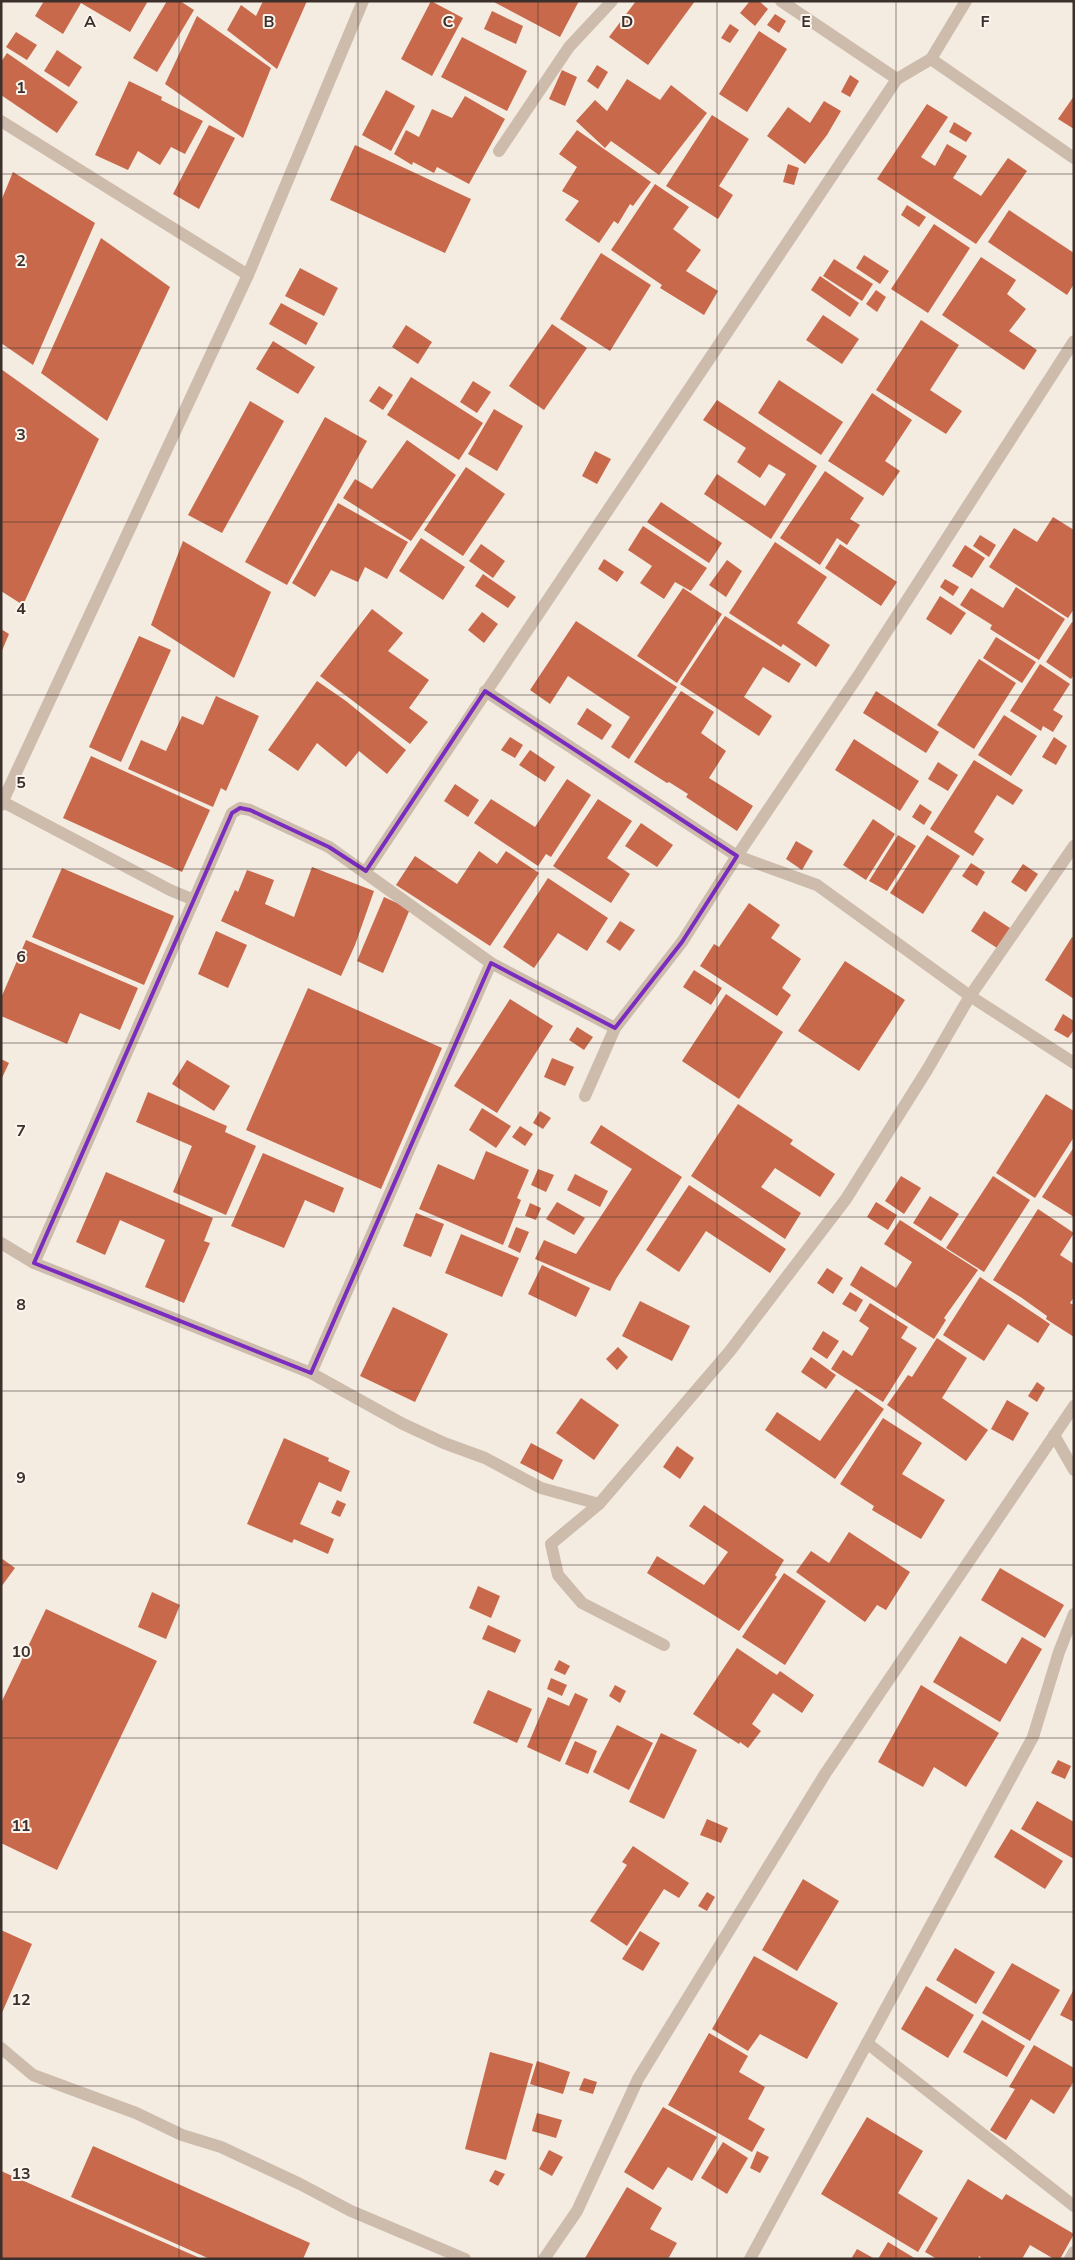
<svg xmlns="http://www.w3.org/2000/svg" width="1075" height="2260" font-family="'Nunito Sans',sans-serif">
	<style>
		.building { fill: #c8694b }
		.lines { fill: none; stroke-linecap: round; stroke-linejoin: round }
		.minor { stroke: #cdbbac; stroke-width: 12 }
		.marked { fill: none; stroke: #7b2cbf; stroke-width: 4; stroke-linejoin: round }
		.grid { fill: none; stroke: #3b302b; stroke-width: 1; stroke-opacity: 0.55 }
		.grid-label { font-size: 16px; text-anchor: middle; font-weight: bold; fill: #3b302b; stroke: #fbf5ee; stroke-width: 4; stroke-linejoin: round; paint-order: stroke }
	</style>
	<rect width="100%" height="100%" fill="#f4ebe1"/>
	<g class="building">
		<path d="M44 1H148L130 32 81 3 63 34 35 16Z"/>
		<path d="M167 1H180L194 10 157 72 133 58Z"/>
		<path d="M263 1H307L277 69 227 30 241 5 256 16Z"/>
		<path d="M431 1 463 18 432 76 401 59Z"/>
		<path d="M492 1H579L560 37Z"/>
		<path d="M636 1H695L648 65 609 37Z"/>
		<path d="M750 1H759L768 9 755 26 740 13Z"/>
		<path d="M492 11 523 26 516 44 484 29Z"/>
		<path d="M775 14 786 21 779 33 767 25Z"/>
		<path d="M197 16 271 68 243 138 165 84Z"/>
		<path d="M730 24 739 30 730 43 721 38Z"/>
		<path d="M759 31 787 49 747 112 719 94Z"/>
		<path d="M16 32 37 45 27 60 6 47Z"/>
		<path d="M462 37 527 71 507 111 441 77Z"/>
		<path d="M57 50 82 67 69 87 44 71Z"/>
		<path d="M7 53 78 102 57 133 1 95V62Z"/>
		<path d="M597 65 608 72 598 89 587 81Z"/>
		<path d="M562 70 577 77 565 106 549 99Z"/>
		<path d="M850 75 859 81 850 97 841 92Z"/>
		<path d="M627 79 660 100 671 85 707 113 659 175 611 141 605 148 576 121 595 100 607 111Z"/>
		<path d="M129 81 162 97 161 100 203 121 185 154 171 147 160 165 138 151 128 170 95 155Z"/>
		<path d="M386 90 415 106 391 151 362 135Z"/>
		<path d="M465 96 505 119 469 184 437 167 434 173 413 162 412 165 394 154 406 130 419 137 432 109 452 118Z"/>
		<path d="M1074 96V129L1058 119Z"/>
		<path d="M824 101 841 111 827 135 805 164 767 136 788 107 810 123Z"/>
		<path d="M927 104 948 117 921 157 935 166 947 144 967 156 953 178 981 196 1008 158 1027 171 976 244 877 179Z"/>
		<path d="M712 115 749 139 719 186 733 195 718 219 666 186Z"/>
		<path d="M954 122 972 133 966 142 949 132Z"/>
		<path d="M209 125 235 138 199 209 173 194Z"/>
		<path d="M577 130 651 182 633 206 630 204 618 224 614 221 599 243 565 220 579 201 562 191 577 167 559 154Z"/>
		<path d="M355 145 471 199 445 253 330 200Z"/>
		<path d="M788 164 799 168 794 185 783 182Z"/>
		<path d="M13 172 95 223 33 365 1 343V201Z"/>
		<path d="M655 184 689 207 673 229 701 250 686 271 718 291 704 315 660 288 662 285 611 250Z"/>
		<path d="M907 205 926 217 919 227 901 215Z"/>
		<path d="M1009 210 1074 253V284L1067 295 988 242Z"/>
		<path d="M934 224 970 248 928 313 891 289Z"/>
		<path d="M101 238 170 287 107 421 41 373Z"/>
		<path d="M601 253 651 285 610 351 560 319Z"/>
		<path d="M864 255 889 271 880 284 856 268Z"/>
		<path d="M981 257 1016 280 1007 294 1026 309 1009 331 1037 350 1024 370 942 315Z"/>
		<path d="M834 259 873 284 862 301 823 276Z"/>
		<path d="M300 268 338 288 324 316 285 296Z"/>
		<path d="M820 276 859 303 850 317 811 290Z"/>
		<path d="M876 290 886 297 877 312 866 304Z"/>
		<path d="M281 303 318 323 306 345 269 324Z"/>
		<path d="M823 315 859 339 842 364 806 340Z"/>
		<path d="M921 320 959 345 930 390 962 411 946 434 876 390Z"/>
		<path d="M552 324 587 348 544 410 509 386Z"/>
		<path d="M406 325 432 342 418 364 392 347Z"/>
		<path d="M273 341 315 367 298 394 256 369Z"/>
		<path d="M1 369 99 439 23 605 1 591Z"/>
		<path d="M411 377 483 423 459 460 387 415Z"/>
		<path d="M779 380 843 422 821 455 758 413Z"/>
		<path d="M473 381 491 392 477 413 460 402Z"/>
		<path d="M379 386 393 395 383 410 369 401Z"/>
		<path d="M872 393 912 420 885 461 900 471 883 496 828 461Z"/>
		<path d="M717 400 817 466 771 539 704 494 717 474 765 506 786 474 769 464 760 478 737 462 746 448 703 420Z"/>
		<path d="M250 401 284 421 222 533 188 515Z"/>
		<path d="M494 409 523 426 497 471 468 454Z"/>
		<path d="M325 417 367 441 287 585 245 562Z"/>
		<path d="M407 440 456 475 411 541 343 498 355 479 372 489Z"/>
		<path d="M595 451 611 459 597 484 582 476Z"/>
		<path d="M466 467 505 494 463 556 424 530Z"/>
		<path d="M825 471 864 498 850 519 860 525 847 545 837 538 820 565 780 538Z"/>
		<path d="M661 502 722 543 709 563 647 522Z"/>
		<path d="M338 503 408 542 387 579 365 567 358 582 331 570 315 597 292 583Z"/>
		<path d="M1053 517 1074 530V609L1068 618 989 567 1014 528 1037 542Z"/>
		<path d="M643 526 707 568 691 591 675 582 664 599 640 583 652 566 628 550Z"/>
		<path d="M980 535 996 545 989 557 973 546Z"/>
		<path d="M421 538 465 567 443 600 399 571Z"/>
		<path d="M183 541 271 592 234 678 151 625Z"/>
		<path d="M775 542 827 577 797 623 830 645 816 667 783 644 781 647 729 613Z"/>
		<path d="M481 544 505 561 493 578 469 561Z"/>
		<path d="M840 544 897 582 881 606 825 568Z"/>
		<path d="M965 545 985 558 972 578 952 566Z"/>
		<path d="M604 559 624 572 617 582 598 569Z"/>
		<path d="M727 560 742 571 726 597 709 585Z"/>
		<path d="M483 574 516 597 508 608 475 586Z"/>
		<path d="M945 579 959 587 953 596 940 587Z"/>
		<path d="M1016 587 1065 619 1039 660 990 629 992 625 960 605 971 588 1003 608Z"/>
		<path d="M683 588 722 614 677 683 637 656Z"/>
		<path d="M940 596 966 613 951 635 926 619Z"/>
		<path d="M372 609 403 633 388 651 429 680 409 708 428 722 410 744 320 676Z"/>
		<path d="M482 612 498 624 484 643 468 630Z"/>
		<path d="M725 616 801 664 789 683 763 667 744 697 772 716 759 736 680 684Z"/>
		<path d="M576 621 677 687 629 759 611 747 630 717 568 676 550 704 530 690Z"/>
		<path d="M1072 622 1074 623V675L1071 679 1046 662Z"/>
		<path d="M1 629 9 634 1 653Z"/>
		<path d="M139 636 171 650 121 762 89 747Z"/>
		<path d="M996 637 1036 662 1022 683 983 658Z"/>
		<path d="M979 659 1016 683 974 749 937 725Z"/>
		<path d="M1040 664 1070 684 1053 710 1063 716 1053 732 1043 726 1041 731 1010 711Z"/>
		<path d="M317 681 346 701 406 750 387 774 359 751 346 767 317 743 298 771 268 750Z"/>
		<path d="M681 691 714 712 701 733 726 751 709 778 753 806 737 831 686 797 688 794 669 782 667 783 634 762Z"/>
		<path d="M876 691 939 732 926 753 863 713Z"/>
		<path d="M216 696 259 716 226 791 221 788 213 807 128 769 141 740 166 751 182 716 203 725Z"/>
		<path d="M587 708 612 725 602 740 577 724Z"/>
		<path d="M1004 715 1037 736 1011 776 978 755Z"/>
		<path d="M510 737 523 745 515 758 501 750Z"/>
		<path d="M1054 737 1067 746 1056 765 1042 757Z"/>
		<path d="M854 739 919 781 900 811 835 770Z"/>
		<path d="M530 750 555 767 545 782 519 765Z"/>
		<path d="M91 756 210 810 182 872 63 818Z"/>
		<path d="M974 760 1023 790 1013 805 997 795 974 832 984 839 973 856 930 829Z"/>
		<path d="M938 762 958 775 948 791 928 779Z"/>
		<path d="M567 779 591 795 551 857 546 854 538 866 474 823 491 799 535 827Z"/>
		<path d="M455 784 479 800 468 817 444 801Z"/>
		<path d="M598 799 632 821 607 858 630 874 611 903 553 866Z"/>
		<path d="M920 804 932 812 924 825 912 817Z"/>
		<path d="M873 819 895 834 866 880 843 865Z"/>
		<path d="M641 823 673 845 657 867 625 846Z"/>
		<path d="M898 835 916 846 887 891 869 881Z"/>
		<path d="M927 835 960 856 923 914 890 893Z"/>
		<path d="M796 841 813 851 802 870 786 859Z"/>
		<path d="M479 851 497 864 506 851 539 873 490 946 396 885 415 856 457 884Z"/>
		<path d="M971 863 985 872 977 886 962 876Z"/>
		<path d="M1023 864 1038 874 1026 892 1011 882Z"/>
		<path d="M312 867 374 891 355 945 341 976 221 921 235 890 238 892 247 870 274 880 265 904 294 917Z"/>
		<path d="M62 868 174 916 144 985 32 937Z"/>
		<path d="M548 878 608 918 587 951 558 933 534 968 503 947Z"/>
		<path d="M384 897 410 909 383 973 357 961Z"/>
		<path d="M749 903 780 925 771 938 801 959 782 988 791 995 777 1016 700 966 714 944 719 947Z"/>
		<path d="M984 911 1010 928 997 948 971 931Z"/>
		<path d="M620 921 635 930 620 951 606 942Z"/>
		<path d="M216 931 247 945 228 988 198 974Z"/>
		<path d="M1072 937 1074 938V999L1045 980Z"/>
		<path d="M26 940 138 988 120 1030 80 1013 67 1044 1 1016V998Z"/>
		<path d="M845 961 905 1000 859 1071 798 1031Z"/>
		<path d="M694 970 722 988 711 1005 683 987Z"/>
		<path d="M308 988 442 1048 381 1189 246 1130Z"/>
		<path d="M726 994 783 1032 739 1099 682 1061Z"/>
		<path d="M510 999 553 1026 497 1113 454 1086Z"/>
		<path d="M1063 1014 1074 1021V1030L1068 1038 1054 1030Z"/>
		<path d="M577 1027 593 1037 584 1050 569 1040Z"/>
		<path d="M552 1058 574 1067 565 1086 544 1077Z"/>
		<path d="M1 1059 9 1063 1 1080Z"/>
		<path d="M187 1060 230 1086 214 1111 172 1084Z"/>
		<path d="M148 1092 227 1126 225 1132 256 1146 226 1215 173 1192 192 1146 136 1122Z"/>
		<path d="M1046 1094 1074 1111V1137L1035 1198 996 1173Z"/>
		<path d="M738 1104 793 1140 790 1144 835 1174 820 1197 775 1168 761 1187 801 1213 785 1239 691 1176Z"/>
		<path d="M482 1108 511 1126 496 1148 469 1130Z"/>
		<path d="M540 1111 551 1118 543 1129 533 1123Z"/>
		<path d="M601 1125 682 1177 616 1279 610 1291 535 1259 544 1240 576 1254 632 1169 590 1143Z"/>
		<path d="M520 1126 533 1134 525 1146 512 1137Z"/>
		<path d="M1074 1147V1217L1042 1197Z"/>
		<path d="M486 1151 529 1170 517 1198 521 1200 503 1245 419 1209 438 1164 474 1180Z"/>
		<path d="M263 1153 344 1188 334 1213 305 1200 284 1248 231 1226Z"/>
		<path d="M538 1169 554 1175 546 1192 531 1185Z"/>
		<path d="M106 1172 213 1218 204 1241 210 1243 184 1303 145 1287 165 1240 120 1220 105 1255 76 1242Z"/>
		<path d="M575 1174 608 1191 600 1207 567 1190Z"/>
		<path d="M901 1176 921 1188 904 1214 885 1201Z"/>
		<path d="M993 1176 1030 1200 984 1272 946 1248Z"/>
		<path d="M689 1185 786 1249 770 1273 706 1231 679 1272 646 1250Z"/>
		<path d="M930 1196 959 1214 941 1241 913 1223Z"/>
		<path d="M557 1202 585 1218 574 1235 546 1219Z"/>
		<path d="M876 1202 897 1215 888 1230 867 1217Z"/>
		<path d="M530 1203 541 1208 536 1220 525 1216Z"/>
		<path d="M1038 1209 1074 1233 1060 1255 1074 1264V1297L1070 1303 1074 1305V1337L1046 1319 1047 1316 1022 1298 993 1280Z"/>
		<path d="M416 1213 444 1224 431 1257 403 1246Z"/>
		<path d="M900 1220 978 1270 944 1318 946 1320 934 1339 850 1285 861 1266 896 1288 912 1262 884 1244Z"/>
		<path d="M516 1227 529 1232 520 1253 508 1247Z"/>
		<path d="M461 1234 519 1258 502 1297 445 1273Z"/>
		<path d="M542 1265 590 1288 576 1317 528 1294Z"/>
		<path d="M827 1268 843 1278 833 1294 817 1283Z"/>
		<path d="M980 1277 1050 1324 1038 1343 1008 1324 984 1361 943 1335Z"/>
		<path d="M850 1292 863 1300 856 1312 842 1304Z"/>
		<path d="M640 1301 690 1326 672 1361 622 1336Z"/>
		<path d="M870 1303 908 1327 901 1338 917 1348 883 1402 831 1369 843 1350 852 1356 869 1328 859 1321Z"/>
		<path d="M393 1307 448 1334 415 1402 360 1376Z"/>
		<path d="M823 1331 839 1341 827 1359 812 1349Z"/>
		<path d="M937 1338 967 1358 942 1398 988 1430 966 1461 887 1405 908 1375 912 1377Z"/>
		<path d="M618 1347 628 1357 617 1370 606 1359Z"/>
		<path d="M811 1357 836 1375 826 1389 801 1372Z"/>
		<path d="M1037 1382 1045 1388 1037 1402 1028 1396Z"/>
		<path d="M856 1389 884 1409 835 1479 765 1430 777 1412 820 1441Z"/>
		<path d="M581 1398 619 1425 594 1460 556 1433Z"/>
		<path d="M1007 1400 1029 1413 1013 1441 991 1429Z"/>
		<path d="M883 1418 922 1443 902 1474 945 1500 921 1539 872 1510 874 1506 840 1484Z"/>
		<path d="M284 1438 329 1458 328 1461 350 1471 341 1492 319 1482 300 1524 334 1539 328 1554 294 1539 292 1543 247 1524Z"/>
		<path d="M531 1443 563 1460 553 1480 520 1463Z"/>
		<path d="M677 1446 694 1458 680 1479 663 1467Z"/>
		<path d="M337 1500 346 1504 340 1517 331 1513Z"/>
		<path d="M704 1505 784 1560 775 1575 777 1577 739 1631 647 1573 657 1556 704 1585 728 1552 689 1526Z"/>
		<path d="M849 1532 910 1572 886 1610 877 1605 865 1622 796 1572 811 1551 829 1563Z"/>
		<path d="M1 1558 15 1568 1 1587Z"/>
		<path d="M1000 1568 1064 1605 1045 1638 981 1600Z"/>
		<path d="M784 1573 826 1601 785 1665 742 1637Z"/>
		<path d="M478 1586 500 1596 491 1618 469 1608Z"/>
		<path d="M152 1592 180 1605 166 1639 138 1627Z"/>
		<path d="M46 1609 157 1661 57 1870 1 1843V1703Z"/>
		<path d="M488 1625 521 1640 515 1653 482 1639Z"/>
		<path d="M960 1636 1006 1664 1022 1637 1042 1649 1000 1722 933 1682Z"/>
		<path d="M737 1648 777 1675 780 1671 814 1695 802 1713 773 1693 752 1724 761 1731 748 1748 740 1742 739 1744 693 1714Z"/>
		<path d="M559 1660 570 1666 565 1675 554 1670Z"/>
		<path d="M551 1678 567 1685 562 1696 547 1689Z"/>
		<path d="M615 1685 626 1691 620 1703 609 1696Z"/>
		<path d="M921 1685 999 1733 966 1787 934 1767 923 1787 878 1762Z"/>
		<path d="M488 1690 532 1709 517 1743 473 1723Z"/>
		<path d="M575 1693 588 1699 560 1762 527 1747 548 1697 569 1706Z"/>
		<path d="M617 1725 653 1743 629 1790 593 1772Z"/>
		<path d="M661 1733 697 1750 664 1819 629 1802Z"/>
		<path d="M575 1741 597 1751 588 1774 565 1764Z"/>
		<path d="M1058 1760 1071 1766 1065 1779 1051 1773Z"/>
		<path d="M1037 1801 1074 1822V1859L1021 1829Z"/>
		<path d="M707 1819 728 1828 721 1843 700 1835Z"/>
		<path d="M1011 1829 1063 1861 1045 1889 994 1857Z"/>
		<path d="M633 1846 689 1883 679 1898 664 1889 627 1946 590 1921 627 1865 622 1862Z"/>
		<path d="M803 1879 839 1901 797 1971 762 1950Z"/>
		<path d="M707 1892 715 1897 707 1911 698 1906Z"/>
		<path d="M1 1930 32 1944 1 2015Z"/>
		<path d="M640 1931 660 1943 643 1971 622 1959Z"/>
		<path d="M955 1948 995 1972 976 2004 936 1980Z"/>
		<path d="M754 1956 838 2003 807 2059 760 2034 748 2051 712 2029Z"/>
		<path d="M1012 1963 1060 1990 1030 2041 982 2013Z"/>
		<path d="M926 1986 974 2015 948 2058 901 2029Z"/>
		<path d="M1074 1989V2022L1060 2015Z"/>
		<path d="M982 2020 1025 2046 1007 2077 963 2052Z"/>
		<path d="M709 2033 748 2056 739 2072 765 2087 748 2119 765 2129 752 2152 668 2105Z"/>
		<path d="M1034 2045 1074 2068V2081L1054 2114 1031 2099 1006 2140 990 2130 1015 2089 1009 2087Z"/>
		<path d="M490 2052 533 2064 506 2160 465 2149Z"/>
		<path d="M537 2061 570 2072 563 2094 530 2084Z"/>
		<path d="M584 2078 597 2082 593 2094 579 2090Z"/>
		<path d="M663 2107 717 2137 692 2181 668 2167 653 2190 624 2172Z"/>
		<path d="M537 2113 562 2120 556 2138 532 2131Z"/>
		<path d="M867 2117 923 2151 898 2193 938 2218 918 2252 821 2194Z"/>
		<path d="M723 2142 748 2158 727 2194 701 2178Z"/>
		<path d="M93 2146 310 2243 303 2259H210L71 2197Z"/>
		<path d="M549 2150 563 2157 552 2176 539 2169Z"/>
		<path d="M757 2151 769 2157 760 2173 750 2168Z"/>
		<path d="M495 2170 505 2174 498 2186 489 2181Z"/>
		<path d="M1 2171 202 2259H1Z"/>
		<path d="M968 2179 1002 2200 1006 2194 1074 2234 1060 2259H1054L1030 2245 1022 2259H983L979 2256 978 2259H937L925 2252Z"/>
		<path d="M627 2187 662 2208 650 2229 677 2243 668 2259 585 2258Z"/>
		<path d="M888 2242 916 2259H878Z"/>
		<path d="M857 2249 875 2259H851Z"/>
	</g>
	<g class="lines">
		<g class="minor">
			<path d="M781 1 897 79"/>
			<path d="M931 59 1074 158"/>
			<path d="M1 121 248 275"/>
			<path d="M499 151 569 47 612 1"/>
			<path d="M485 691 737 856 817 885 970 996 1074 1063"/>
			<path d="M3 802 170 890 194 900 232 813 240 808 250 810 329 847 491 963 615 1028"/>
			<path d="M1 805 248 275 363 1"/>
			<path d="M366 871 897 79 931 59 966 1"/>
			<path d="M585 1096 615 1028 682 942 737 856 860 673 1074 341"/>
			<path d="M1 1243 34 1263 311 1373 403 1424 444 1443 485 1458 541 1488 599 1504 730 1351 846 1199 927 1070 970 996 1074 846"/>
			<path d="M34 1263 194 900"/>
			<path d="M311 1373 491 963"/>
			<path d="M1054 1435 1074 1470"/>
			<path d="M599 1504 551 1544 558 1575 582 1603 664 1645"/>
			<path d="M867 2043 1074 2206"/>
			<path d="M1 2048 33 2075 136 2113 182 2135 221 2147 300 2184 351 2211 465 2259"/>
			<path d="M544 2259 577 2211 638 2079 825 1774 1074 1406"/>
			<path d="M750 2259 1033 1737 1059 1652 1074 1614"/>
			<path d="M1070 2259 1074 2252"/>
		</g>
	</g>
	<path class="marked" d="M485 691 737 856 682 942 615 1028 491 963 311 1373 34 1263 232 813 240 808 250 810 329 847 366 871Z"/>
	<path class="grid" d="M179 1V2259M358 1V2259M538 1V2259M717 1V2259M896 1V2259M1 174H1074M1 348H1074M1 522H1074M1 695H1074M1 869H1074M1 1043H1074M1 1217H1074M1 1391H1074M1 1565H1074M1 1738H1074M1 1912H1074M1 2086H1074"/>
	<g class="grid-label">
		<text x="90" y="27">A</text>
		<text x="269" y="27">B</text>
		<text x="448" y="27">C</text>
		<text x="627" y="27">D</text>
		<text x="806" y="27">E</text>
		<text x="985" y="27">F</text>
		<text x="21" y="93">1</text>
		<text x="21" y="266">2</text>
		<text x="21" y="440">3</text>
		<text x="21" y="614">4</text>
		<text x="21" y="788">5</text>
		<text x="21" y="962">6</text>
		<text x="21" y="1136">7</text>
		<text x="21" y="1310">8</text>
		<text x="21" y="1483">9</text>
		<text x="21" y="1657">10</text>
		<text x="21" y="1831">11</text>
		<text x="21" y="2005">12</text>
		<text x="21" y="2179">13</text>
	</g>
	<rect width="1075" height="2260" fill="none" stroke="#3b302b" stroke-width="5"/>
</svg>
